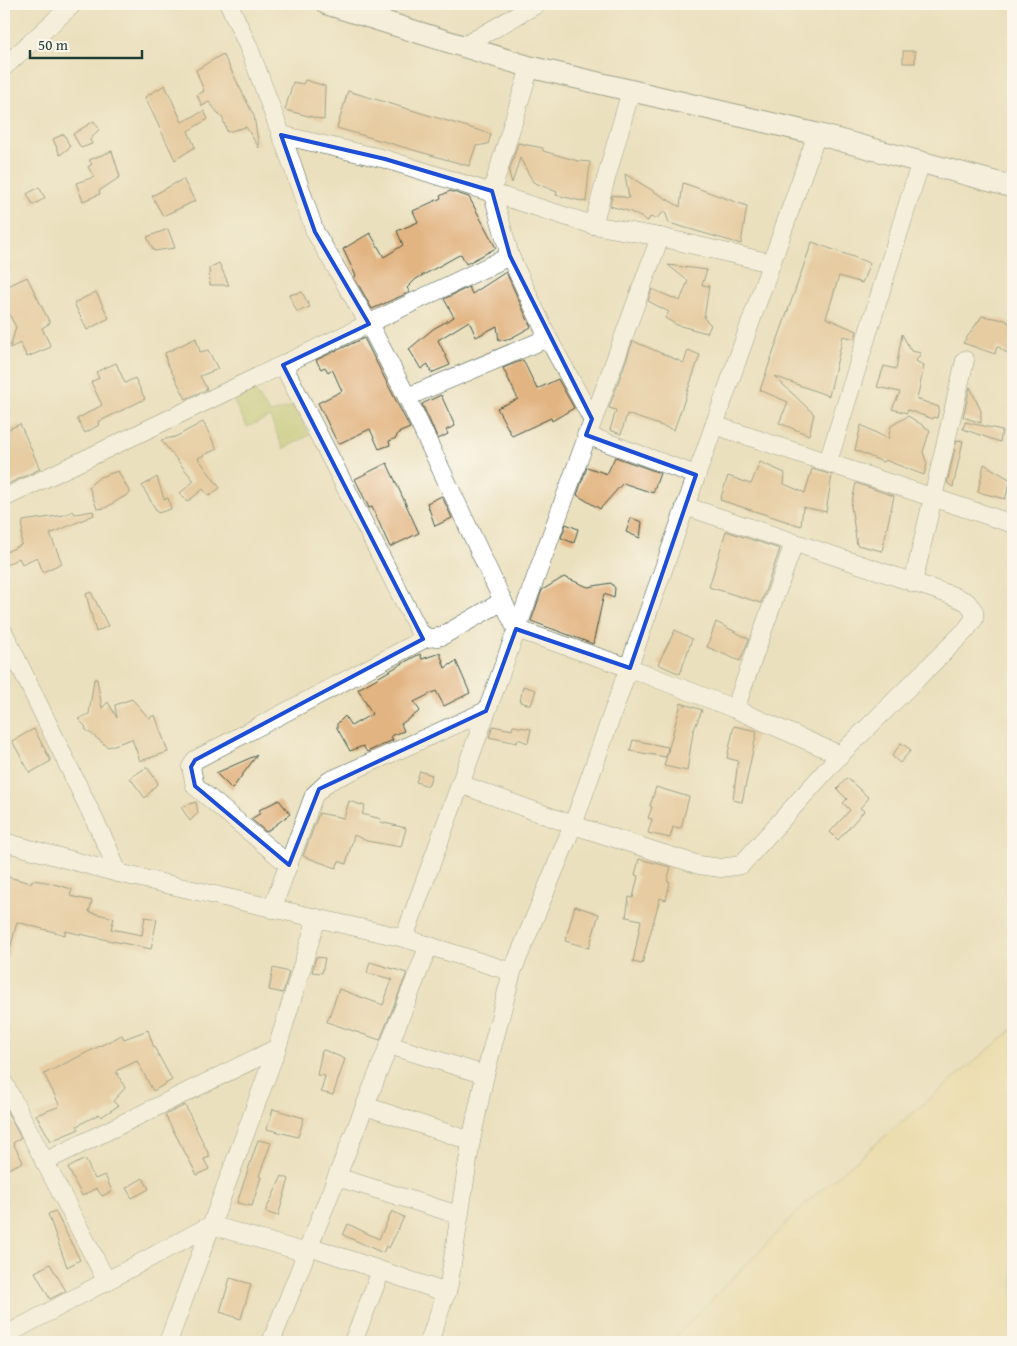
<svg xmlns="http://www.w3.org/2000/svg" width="1017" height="1346" font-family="'Gentium Book Plus',serif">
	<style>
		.green { fill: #b4c163; stroke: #6a7f4c }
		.sand { fill: #eeda9e; stroke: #868c69 }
		.building { fill: #e2b481 }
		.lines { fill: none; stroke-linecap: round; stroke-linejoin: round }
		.minor-casing { stroke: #3e5549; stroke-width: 19 }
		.tertiary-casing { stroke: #3e5549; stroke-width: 23 }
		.minor { stroke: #fff; stroke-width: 18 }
		.tertiary { stroke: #fff; stroke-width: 21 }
		.marked { fill: none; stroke: #1d4ed8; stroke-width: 4; stroke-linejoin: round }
	</style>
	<rect width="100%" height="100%" fill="#fbf7ec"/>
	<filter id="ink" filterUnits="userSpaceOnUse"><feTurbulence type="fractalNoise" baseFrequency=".02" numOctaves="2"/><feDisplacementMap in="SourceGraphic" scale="10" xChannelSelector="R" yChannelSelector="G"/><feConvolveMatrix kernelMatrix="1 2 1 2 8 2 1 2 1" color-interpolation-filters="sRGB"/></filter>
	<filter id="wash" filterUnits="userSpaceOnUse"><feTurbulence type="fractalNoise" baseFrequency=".0096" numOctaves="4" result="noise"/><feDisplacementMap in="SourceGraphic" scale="20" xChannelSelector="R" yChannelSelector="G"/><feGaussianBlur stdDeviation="1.12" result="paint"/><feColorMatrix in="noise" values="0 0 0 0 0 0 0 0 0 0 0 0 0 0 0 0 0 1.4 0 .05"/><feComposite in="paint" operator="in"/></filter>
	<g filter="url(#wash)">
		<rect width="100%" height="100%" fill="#ebe0be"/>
		<path class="green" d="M253 388 270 413 293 406 310 435 283 449 270 417 247 427 233 400Z"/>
		<path class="sand" d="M1013 1029V1342H670L808 1201Z"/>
		<g id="blocks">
			<g class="building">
				<rect x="903" y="51" width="12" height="12"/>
				<path d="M223 54 254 116 259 148 246 127 227 132 223 119 209 102 202 106 197 95 204 91 196 70Z"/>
				<path d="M305 80 325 86 324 120 285 110 293 82 303 84Z"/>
				<path d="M165 85 182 122 204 111 208 119 188 131 195 147 175 160 145 97Z"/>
				<path d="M348 91 491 134 488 144 476 146 469 166 337 128Z"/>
				<path d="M94 121 99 129 90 140 92 144 81 148 73 134Z"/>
				<path d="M64 134 70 147 60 155 53 139Z"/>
				<path d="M518 143 543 148V151L578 161 590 162 586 202 556 195 557 192 533 182 520 158 512 183 509 172Z"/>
				<path d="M112 151 120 177 99 191 100 194 83 201 76 183 94 177 88 167 92 164 89 160Z"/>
				<path d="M625 174 680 207 683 183 747 206 741 244 669 223 665 211 656 219 650 217 648 221 631 212 610 206 612 195 629 198Z"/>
				<path d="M183 179 195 201 163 216 152 196Z"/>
				<path d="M39 187 45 198 33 205 27 194Z"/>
				<path d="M450 191 469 197 496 248 466 264 461 254 416 279 407 288 410 292 408 293 372 309 354 277 356 276 343 249 370 233 384 257 403 245 397 231 418 222 413 211 441 198 440 196Z"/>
				<path d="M168 229 175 248 154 251 147 237Z"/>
				<path d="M812 242 870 263 862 283 839 276 826 318 857 331 855 339 843 336 829 396 774 376 814 414 809 435 779 423 788 402 760 390Z"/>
				<path d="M219 263 229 285H210L209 268Z"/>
				<path d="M668 265 707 270 702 285 709 286 704 318 711 325 707 333 677 325 665 318 669 312 648 301 652 289 680 301 688 281Z"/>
				<path d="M506 272 531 327 511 338 499 341 497 326 476 337 469 321 438 340 450 365 431 373 428 364 421 369 409 349 433 329 454 317 444 299 469 287 472 294Z"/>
				<path d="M27 277 50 323 42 328 51 347 27 357 20 343 10 348 16 327 4 305V288Z"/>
				<path d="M96 292 109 318 87 330 74 303Z"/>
				<path d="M302 292 310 307 297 312 289 295Z"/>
				<path d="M982 316 1005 320 1013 326V357L997 346 995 354 963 343Z"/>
				<path d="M902 334 911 351 921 353 916 361 924 366 917 399 939 407 937 418 933 417V419L908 410 907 413 892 409 900 392 877 387 884 366 896 369Z"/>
				<path d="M196 338 200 352 208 350 218 369 200 376 207 389 186 399 166 361 165 353Z"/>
				<path d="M364 338 410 428 398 433 396 438 389 441 390 445 379 449 370 429 338 444 318 403 342 391 332 369 328 372 325 367 321 369 316 360Z"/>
				<path d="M633 341 684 363 688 350 700 355 674 430 627 414 621 434 610 430 616 410 609 408Z"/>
				<path d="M523 360 537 389 558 379 574 408 552 421 551 418 512 436 497 408 518 399 503 368Z"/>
				<path d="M116 363 125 383 135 378 145 399 98 422 99 425 85 433 77 419 102 405 91 382 99 378 96 372Z"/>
				<path d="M970 387 981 411V423L963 417Z"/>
				<path d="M441 395 455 426 446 430 448 434 438 439 422 404Z"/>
				<path d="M908 416 930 430 923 452 927 464 924 475 885 460 883 462 855 450 861 425 888 439 891 426Z"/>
				<path d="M203 422 217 449 198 458 220 488 209 496 203 489 187 502 180 493 194 481 161 440 175 437Z"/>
				<path d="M965 422 1002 430 1000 442 963 429Z"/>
				<path d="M20 424 40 469 4 486V431Z"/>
				<path d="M957 440 963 441 953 487 947 483Z"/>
				<path d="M615 457 660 473 653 493 623 483 600 509 577 495 587 467 607 474Z"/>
				<path d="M760 462 785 473 784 484 805 493 812 469 832 475 826 512 803 507 801 526 720 500 728 476 751 484Z"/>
				<path d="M387 463 419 533 390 547 372 507 369 508 355 479Z"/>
				<path d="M984 464 1011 480 1005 499 978 492Z"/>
				<path d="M118 471 130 493 105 508 97 509 89 486 100 477Z"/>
				<path d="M157 477 164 499 168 498 171 509 158 513 142 486Z"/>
				<path d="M856 483 894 496 882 551 857 545 851 506Z"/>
				<path d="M442 496 452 518 435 526 427 503Z"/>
				<path d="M73 511 75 514 93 511 94 515 50 534 62 563 43 572 37 557 22 564 19 558 4 566V553L21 545 23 521 64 515Z"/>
				<path d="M631 518 642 522 640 538 626 532Z"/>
				<path d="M566 524 578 529 574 543 561 538Z"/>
				<path d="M726 531 780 549 761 603 709 587Z"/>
				<path d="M564 577 588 587 611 583 615 588 614 598 604 594 593 644 531 621 542 590Z"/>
				<path d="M91 592 108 626 96 632 86 594Z"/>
				<path d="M716 622 749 639 740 661 707 647Z"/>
				<path d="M675 630 692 639 680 674 658 664Z"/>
				<path d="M440 653 445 668 456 661 470 693 444 706 436 691 414 702 420 711 401 724 404 731 391 736 393 740 367 752 363 746 350 751 337 728V724L345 716 351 726 372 714 358 689 412 658 420 654 422 659Z"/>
				<path d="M94 679H97L102 708 108 702 117 718 115 705 132 699 149 718 155 715 168 752 140 761 132 739 108 747 85 729 86 727 78 719 89 714Z"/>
				<path d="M523 686 536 690 531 705 520 702Z"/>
				<path d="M681 703 702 710 693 732 687 771 664 766Z"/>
				<path d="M493 726 512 730 513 726 531 729 528 743 518 739 517 743 489 737Z"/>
				<path d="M734 726 757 731 742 802 733 800 738 761 727 758Z"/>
				<path d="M34 729 51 761 30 773 12 741Z"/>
				<path d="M633 740 668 747 666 757 630 751Z"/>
				<path d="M901 743 911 750 900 763 892 756Z"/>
				<path d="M257 755 232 789 216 773Z"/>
				<path d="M147 767 158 783 145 798 130 778Z"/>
				<path d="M420 771 432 775 428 786 416 782Z"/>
				<path d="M847 778 869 798 860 808 864 811 838 840 830 832 850 810 843 803 847 799 837 789Z"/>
				<path d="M656 787 689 797 681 828 673 827 670 838 648 833 652 819 648 818 652 807 650 806Z"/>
				<path d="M279 800 290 814 266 832 251 819 261 813 259 810Z"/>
				<path d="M349 801 365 806 362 814 381 819 380 822 406 828 401 847 367 841 354 835 346 864 339 861 336 868 303 856 319 813 344 818Z"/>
				<path d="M196 802 198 813 190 821 181 807Z"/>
				<path d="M639 859 671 867 667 881 670 882 666 900 660 898 642 964 633 962 641 920 626 917 629 897 633 898 638 876 635 875Z"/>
				<path d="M4 876 31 883 32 880 46 882 72 889 70 896 92 901 89 912 114 918 111 929 142 935 145 917 157 919 151 949 65 931V935L17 922 8 957 4 956Z"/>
				<path d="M575 906 599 914 589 948 565 941Z"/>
				<path d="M316 957 325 958 322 973 312 972Z"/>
				<path d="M370 962 407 973 380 1040 327 1022 339 989 383 1005 392 979 367 973Z"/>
				<path d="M273 968 289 972 283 993 269 990Z"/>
				<path d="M148 1030 153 1045 172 1080 153 1091 137 1061 116 1071 125 1088 113 1101 118 1106 101 1117 99 1114 77 1126 79 1129 51 1141 36 1115 58 1107 59 1104 44 1074 122 1035 124 1039Z"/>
				<path d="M324 1050 345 1059 333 1095 321 1092 325 1076 317 1075 322 1051Z"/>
				<path d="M185 1105 210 1157 204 1159 209 1169 197 1175 165 1115Z"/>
				<path d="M4 1106 21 1138 13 1143 23 1162 4 1171Z"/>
				<path d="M273 1109 304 1118 298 1137 267 1129Z"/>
				<path d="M258 1140 271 1143 259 1176 261 1177 252 1206 237 1203Z"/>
				<path d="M85 1159 95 1179 105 1175 112 1191 102 1196 96 1188 82 1196 68 1168Z"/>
				<path d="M282 1176 289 1179 278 1216 265 1212Z"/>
				<path d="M143 1178 149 1189 132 1198 126 1188Z"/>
				<path d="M55 1211 80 1260 67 1267 48 1214Z"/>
				<path d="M392 1211 404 1217 389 1248 386 1246 383 1253 343 1235 348 1224 379 1239Z"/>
				<path d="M50 1264 66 1291 50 1299 35 1272Z"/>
				<path d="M230 1278 251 1284 241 1319 220 1312Z"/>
			</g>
		</g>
	</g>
	<g filter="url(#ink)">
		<use href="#blocks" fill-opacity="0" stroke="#3e5549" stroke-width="1"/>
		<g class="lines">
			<g class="minor-casing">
				<g id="minor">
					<path d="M229 4 249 48 292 164 315 232 369 324 407 397 516 629 630 668 735 709 840 755"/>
					<path d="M462 47 537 4"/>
					<path d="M4 67 73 4"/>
					<path d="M530 67 492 191 510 256 548 338 592 419"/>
					<path d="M281 135 385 159 593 225 660 237 771 263"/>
					<path d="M593 225 631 90"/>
					<path d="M283 365 419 631C427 639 431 639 442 636L503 601"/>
					<path d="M407 397 548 338"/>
					<path d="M714 425 1013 524"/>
					<path d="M586 435 696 475"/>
					<path d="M828 462 921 161"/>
					<path d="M4 498 510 256"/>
					<path d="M913 583 965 360"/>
					<path d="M4 633 108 848 118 873"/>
					<path d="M735 709 794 543"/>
					<path d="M460 784 573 825 699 865 721 868 741 865 840 755 966 630 974 619V611L967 602 951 595 685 506"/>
					<path d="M4 842 118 873 404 938 512 972"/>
					<path d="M289 865 195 786 191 767 195 760 426 638"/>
					<path d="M272 909 314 795 329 781 486 711"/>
					<path d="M404 938 660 237"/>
					<path d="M389 1045 485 1075"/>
					<path d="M4 1083 107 1282"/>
					<path d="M365 1106 471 1141"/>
					<path d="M44 1162 277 1048"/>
					<path d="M337 1177 459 1215"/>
					<path d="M309 1246 447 1293"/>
					<path d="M4 1336 211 1225 307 1253"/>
					<path d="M168 1342 277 1048 317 918"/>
					<path d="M271 1342 429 945"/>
					<path d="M353 1342 381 1271"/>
					<path d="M429 1342 449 1284 471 1141 485 1075 512 972 573 825 817 134"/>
				</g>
			</g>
			<g class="tertiary-casing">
				<path id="tertiary" d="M327 4 530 67 817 134 1013 187"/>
			</g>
			<use href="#minor" class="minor"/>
			<use href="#tertiary" class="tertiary"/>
		</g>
	</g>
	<path d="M0 0H1017V1346H0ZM281 135 385 159 492 191 510 256 592 419 586 435 696 475 630 668 516 629 486 711 319 789 289 865 195 786 191 767 195 760 423 639 283 365 369 324 315 232Z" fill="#ebe0be" fill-opacity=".55" fill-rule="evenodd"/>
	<path class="marked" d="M281 135 385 159 492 191 510 256 592 419 586 435 696 475 630 668 516 629 486 711 319 789 289 865 195 786 191 767 195 760 423 639 283 365 369 324 315 232Z"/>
	<rect width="1017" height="1346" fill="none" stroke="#fbf7ec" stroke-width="20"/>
	<path d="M30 50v8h112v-8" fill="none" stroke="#1f3d34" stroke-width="2.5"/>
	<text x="38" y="50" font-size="15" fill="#1f3d34" stroke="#fbf7ec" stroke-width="4" paint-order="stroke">50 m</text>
</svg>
